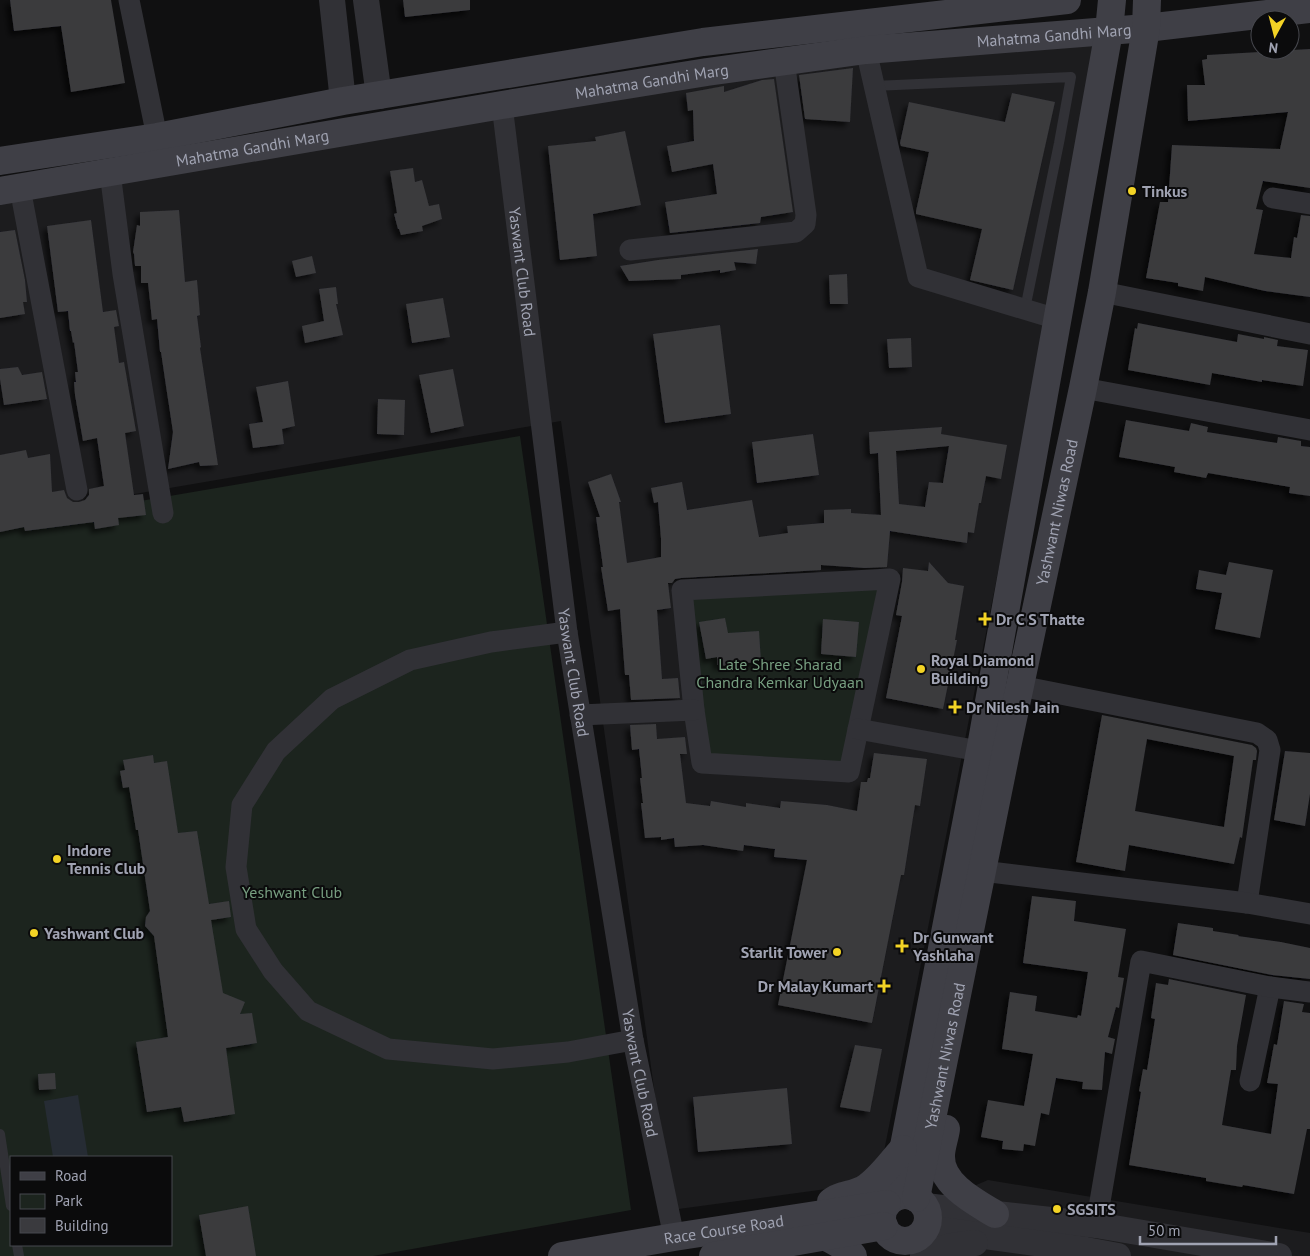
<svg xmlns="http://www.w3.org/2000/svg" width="1310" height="1256" font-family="'PT Sans',sans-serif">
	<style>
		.built { fill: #1c1c1e }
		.green { fill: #1c241e; fill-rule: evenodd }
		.water { fill: #262c34 }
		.building { fill: #3a3a3e; fill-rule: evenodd; filter: url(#shadow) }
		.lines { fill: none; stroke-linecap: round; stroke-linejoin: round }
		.service { stroke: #313136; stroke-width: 10 }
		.minor { stroke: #313136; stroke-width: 21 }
		.tertiary { stroke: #313136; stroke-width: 26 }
		.secondary { stroke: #3f3f46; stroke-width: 28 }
		.poi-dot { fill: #f3d325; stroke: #0b0b0c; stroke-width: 2 }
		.labels { text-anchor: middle; stroke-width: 4; stroke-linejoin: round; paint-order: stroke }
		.street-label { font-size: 16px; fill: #a0a3b2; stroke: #0b0b0c }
		.poi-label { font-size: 16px; font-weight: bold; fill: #a0a3b2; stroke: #0b0b0c; text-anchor: start }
		.park-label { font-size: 16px; fill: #779e80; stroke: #0b0b0c }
	</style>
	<defs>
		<filter id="shadow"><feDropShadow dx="-4.5" dy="4.5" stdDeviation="2.5" flood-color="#0009"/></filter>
	</defs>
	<rect width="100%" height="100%" fill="#101011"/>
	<g class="built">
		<path d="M1103 38 878 1182 671 1210 561 421 0 517V183L637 79Z"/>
		<path d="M988 1180 1310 1233V1256H935L955 1194Z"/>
	</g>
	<g class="green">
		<path d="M520 436 631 1210 373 1256H0V525ZM11 1157H171V1245H11Z"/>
		<path d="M890 579 849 772 702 763 682 590Z"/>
	</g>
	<path class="water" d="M78 1095 88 1157H53L44 1101Z"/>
	<g class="building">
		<path d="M10 0H111L125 83 71 92 61 26 14 31Z"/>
		<path d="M403 0H470V10L405 17Z"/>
		<path d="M1310 49V188L1263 181 1256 209 1263 210 1254 254 1291 258 1294 237 1297 238 1301 215 1310 216V297L1265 291 1205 277 1203 291 1178 286V283L1146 278 1160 202H1168L1172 145 1280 149 1288 112 1188 121 1187 85H1205L1202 60 1207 59V55Z"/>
		<path d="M853 68 850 122 805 119 799 75Z"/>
		<path d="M774 79 793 212 761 217 760 223 670 233 665 202 717 194 713 164 672 172 667 146 694 141 693 110 688 111 686 93 724 86V92L762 80Z"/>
		<path d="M1012 93 1055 102 1013 290 970 280 982 229 916 214V211L929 152 901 146 900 143 909 102 1005 122Z"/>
		<path d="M625 131 641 205 593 214 597 256 560 260 548 146 596 141 595 137Z"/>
		<path d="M413 168 415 182 422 180 429 206 439 204 442 219 422 226 423 231 401 235 399 229H398L394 214 397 213 390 171Z"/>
		<path d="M179 210 185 282 197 280 200 315 197 316 201 347 200 348 218 465 200 466 199 462 168 469 173 432 166 386 161 352H160L157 319 152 320 148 283H141V266H135L134 254 133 252 137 225 140 226V212Z"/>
		<path d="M91 220 103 312 116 310 119 326 114 327 119 363 124 362 136 431 125 433 134 495 143 494 146 515 118 518 119 525 95 529 94 522 25 531 24 527 0 532V455L26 450 28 458 50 454 52 492 64 490 67 498 73 502H79L85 500 89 495V489L104 486 97 438 83 441 75 395 74 382H76L75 372H78L74 342 73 343 71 331H70L68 311 58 312 47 226Z"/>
		<path d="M15 230 25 280 27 302H23L25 314 0 318V232Z"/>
		<path d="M758 249 756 264 734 262 736 270 720 273V270L681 275V279L629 281 620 266 658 260Z"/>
		<path d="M312 256 316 273 296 277 292 261Z"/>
		<path d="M847 274 848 304H830L829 275Z"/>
		<path d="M336 287 338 304H336L343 335 305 343 302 326 324 321 319 289Z"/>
		<path d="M443 298 450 337 412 343 406 304Z"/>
		<path d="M1138 323 1237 342 1238 334 1264 339V337L1278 340 1277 346 1308 350 1303 386 1262 380V382L1212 373 1210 385 1128 370 1135 328 1137 329Z"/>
		<path d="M720 325 731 414 665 423 653 334Z"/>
		<path d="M911 338 912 367 889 368 887 339Z"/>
		<path d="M18 367 22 375 42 372 47 399 4 405 0 379V369Z"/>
		<path d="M453 369 464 426 431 433 419 375Z"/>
		<path d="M288 381 295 426 282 429 284 444 253 448 249 424 263 422 256 387Z"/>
		<path d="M378 399 405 400 404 435 377 434Z"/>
		<path d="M1126 420 1189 431 1191 423 1208 427 1207 432 1277 443 1278 437 1301 441V446L1310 447V496L1289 493 1290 487 1208 473 1206 478 1174 472 1175 467 1119 457Z"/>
		<path d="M942 427 941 434 1007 445 1001 479 986 476 981 503H979L974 533 968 532 967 543 890 531 887 567 865 568 821 565V570L681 578 675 579 672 583H668L671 608 657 610 662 679 678 678 680 698 631 700 629 675H625L620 609 608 611 601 567H603L596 517H600L588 482 611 474 621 502H619L627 563 661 557V539L658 502 654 503 651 488 682 482 687 510 752 500 759 537 788 533 787 526 824 523V510L851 509V513L881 515 878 453 870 454 869 432ZM949 446 943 483 929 482 925 507 899 504 896 451Z"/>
		<path d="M813 434 819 475 757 483 752 442Z"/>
		<path d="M929 562 948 583 964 586 955 640H957L943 709 886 698 902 616 896 615 902 582 903 568 928 571Z"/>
		<path d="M1229 562 1273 570 1260 638 1215 629 1222 593 1196 589 1199 570 1226 575Z"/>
		<path d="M725 618 728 633 759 631 761 662 729 664V666L717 665V657L706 659 699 622Z"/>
		<path d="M823 619 859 622 856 657 821 654Z"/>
		<path d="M1102 715 1252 745 1256 748 1257 751 1256 760H1253L1242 838 1240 837 1234 864 1129 845 1125 871 1076 862ZM1147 739 1234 756 1224 827 1135 811Z"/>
		<path d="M656 724 657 739 685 737 687 754H680L686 803 710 806 711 801 746 807V803L780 808 781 801 827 805 857 811 861 782H867L868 778H870L874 753 927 759 920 806 915 805 904 875H901L872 1023 778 1005 807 860 774 857 775 849 744 845 743 851 703 845 675 847 674 838 661 840V837L645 838 641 803H643L640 778H642L639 749 632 750 630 725Z"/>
		<path d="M1285 751 1310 753V794L1305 826 1274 820Z"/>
		<path d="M153 755 154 763 167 761 178 833 197 831 209 904 229 901 231 917 211 920 223 993 245 1002 240 1014 252 1013 257 1043 226 1048 235 1114 184 1122 181 1107 147 1112 136 1042 168 1037 154 936 145 926 146 917 150 911 138 830H136L129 787 123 788 120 771 125 770 123 760Z"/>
		<path d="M1032 896 1076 901 1074 921 1126 929 1118 977 1124 978 1119 1008 1116 1007 1108 1037 1115 1039 1112 1054 1105 1052 1102 1090 1082 1089 1083 1082 1056 1078 1049 1115 1041 1113 1035 1146 1024 1144 1023 1151 1002 1149 1003 1141 981 1137 988 1100 1024 1106 1033 1054 1002 1049 1010 992 1037 996 1035 1011 1077 1018 1078 1015 1081 1016 1088 972 1023 963Z"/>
		<path d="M1178 923 1213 928V931L1239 935 1238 936 1281 942 1310 948V979L1272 975 1173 955Z"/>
		<path d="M1169 979 1246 995 1237 1046 1236 1070H1231L1222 1125 1271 1134 1278 1084 1267 1083 1274 1044 1277 1045 1284 1001 1304 1004 1302 1012 1310 1013V1129H1307L1294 1194 1243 1185 1242 1187 1206 1181V1178L1129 1165 1141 1092 1139 1091 1143 1069 1147 1070 1155 1019 1151 1018 1156 983 1168 985Z"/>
		<path d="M855 1045 882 1049 870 1112 840 1107Z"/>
		<path d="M55 1073 56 1089 39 1090 38 1074Z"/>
		<path d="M787 1088 792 1144 698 1152 693 1097Z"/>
		<path d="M248 1206 256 1256H206L199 1215Z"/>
	</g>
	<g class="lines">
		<g class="service">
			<path d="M874 86 1071 77 1059 143 1025 309"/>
			<path d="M0 1134 11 1206"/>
			<path d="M17 1245 19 1256"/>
		</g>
		<g class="minor">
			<path d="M129 0 157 137"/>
			<path d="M866 50 918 277 1057 319"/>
			<path id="s1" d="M502 105 567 632 633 1040 674 1237"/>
			<path d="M110 172 123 274 163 513"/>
			<path d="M20 188 77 490"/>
			<path d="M1273 198 1310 204"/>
			<path d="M630 250 796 232 805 224 806 215 784 61"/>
			<path d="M1102 292 1310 334"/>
			<path d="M1083 388 1310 430"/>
			<path d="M890 579 849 772 702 763 694 710 682 590Z"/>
			<path d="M567 632 491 642 410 660 332 699 276 751 242 805 236 867 246 929 273 971 308 1011 388 1049 493 1059 568 1052 633 1040"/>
			<path d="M1020 686 1257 733 1267 740 1270 750 1247 903"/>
			<path d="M580 715 694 710"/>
			<path d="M858 729 979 751"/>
			<path d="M982 871 1247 903 1310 914"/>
			<path d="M1250 1081 1270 987"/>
			<path d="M1096 1225 1141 961 1270 987 1310 992"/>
		</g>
		<g class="tertiary">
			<path d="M332 0 343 101"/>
			<path d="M366 0 379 96"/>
			<path d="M925 1206 1096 1225 1279 1256"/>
			<path d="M926 1228 1086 1250 1118 1256"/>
			<path d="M923 1256C942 1247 954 1245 975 1243"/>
		</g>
		<g class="secondary">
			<path d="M0 161 157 137 343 101 703 42 1067 0"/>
			<path id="s2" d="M0 191 502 105 707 72 866 50 1146 28 1310 9"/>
			<path d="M946 1129C945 1137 941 1147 941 1156 940 1184 975 1202 995 1214"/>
			<circle cx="905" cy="1218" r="23"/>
			<path d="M894 1198 982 741 1109 31 1112 0"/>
			<path id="s3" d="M916 1198 1007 747 1083 388 1102 292 1146 28 1147 0"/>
			<path d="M831 1202C838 1195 854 1195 864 1189 879 1180 891 1162 903 1149"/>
			<path d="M824 1236C835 1241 845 1246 853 1256"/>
			<path id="s4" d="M562 1256 674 1237 887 1204"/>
			<path d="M713 1256 884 1226"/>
		</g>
	</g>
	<g class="poi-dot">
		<circle cx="1132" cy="191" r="5"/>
		<path d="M982.5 611.5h5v5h5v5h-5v5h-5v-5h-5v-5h5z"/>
		<circle cx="921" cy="669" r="5"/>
		<path d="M952.5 699.5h5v5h5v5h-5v5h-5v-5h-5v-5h5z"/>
		<circle cx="57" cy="859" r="5"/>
		<circle cx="34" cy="933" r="5"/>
		<path d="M899.5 938.5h5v5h5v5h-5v5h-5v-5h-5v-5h5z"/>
		<circle cx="837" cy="952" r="5"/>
		<path d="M881.5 978.5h5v5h5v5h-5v5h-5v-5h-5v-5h5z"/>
		<circle cx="1057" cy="1209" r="5"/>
	</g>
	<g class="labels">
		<g class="street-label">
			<text dy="6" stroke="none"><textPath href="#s2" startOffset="1066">Mahatma Gandhi Marg</textPath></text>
			<text dy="6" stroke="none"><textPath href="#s2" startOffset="661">Mahatma Gandhi Marg</textPath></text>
			<text dy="6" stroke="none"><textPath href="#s2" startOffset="256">Mahatma Gandhi Marg</textPath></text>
			<text dy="6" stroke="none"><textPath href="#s1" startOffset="168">Yaswant Club Road</textPath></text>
			<text dy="6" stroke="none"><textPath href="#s3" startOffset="700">Yashwant Niwas Road</textPath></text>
			<text dy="6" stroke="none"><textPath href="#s1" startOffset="572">Yaswant Club Road</textPath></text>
			<text dy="6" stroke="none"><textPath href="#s3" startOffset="145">Yashwant Niwas Road</textPath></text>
			<text dy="6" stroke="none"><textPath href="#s1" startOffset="978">Yaswant Club Road</textPath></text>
			<text dy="6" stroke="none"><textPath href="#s4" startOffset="164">Race Course Road</textPath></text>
		</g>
		<g class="poi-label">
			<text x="1142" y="197">Tinkus</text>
			<text x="996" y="625">Dr C S Thatte</text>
			<text x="931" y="666">Royal Diamond<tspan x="931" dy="18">Building</tspan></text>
			<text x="966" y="713">Dr Nilesh Jain</text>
			<text x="67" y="856">Indore<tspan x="67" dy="18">Tennis Club</tspan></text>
			<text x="44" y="939">Yashwant Club</text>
			<text x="913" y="943">Dr Gunwant<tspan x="913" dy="18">Yashlaha</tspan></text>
			<text x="827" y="958" text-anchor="end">Starlit Tower</text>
			<text x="873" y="992" text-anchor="end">Dr Malay Kumart</text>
			<text x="1067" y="1215">SGSITS</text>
		</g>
		<g class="park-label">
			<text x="780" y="670">Late Shree Sharad<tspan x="780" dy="18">Chandra Kemkar Udyaan</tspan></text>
			<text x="292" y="898">Yeshwant Club</text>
		</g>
	</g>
	<rect x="10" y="1156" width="162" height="90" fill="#0b0b0c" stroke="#47484e"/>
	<rect x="20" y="1172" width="25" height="8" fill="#3f3f46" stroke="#47484e"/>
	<text x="55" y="1181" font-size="15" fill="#a0a3b2">Road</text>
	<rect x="20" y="1194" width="25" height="15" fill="#1c241e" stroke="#47484e"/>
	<text x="55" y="1206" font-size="15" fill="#a0a3b2">Park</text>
	<rect x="20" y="1218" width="25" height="15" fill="#3a3a3e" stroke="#47484e"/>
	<text x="55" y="1231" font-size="15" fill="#a0a3b2">Building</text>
	<g transform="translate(1275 35) rotate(187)"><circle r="24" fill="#0b0b0c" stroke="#47484e"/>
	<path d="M0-4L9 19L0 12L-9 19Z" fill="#f3d325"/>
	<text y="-8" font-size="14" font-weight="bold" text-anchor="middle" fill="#a0a3b2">N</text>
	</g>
	<path d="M1140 1236v8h136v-8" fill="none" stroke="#a0a3b2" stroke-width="2.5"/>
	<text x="1148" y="1236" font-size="15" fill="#a0a3b2" stroke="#0b0b0c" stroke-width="4" paint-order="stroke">50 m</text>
</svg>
